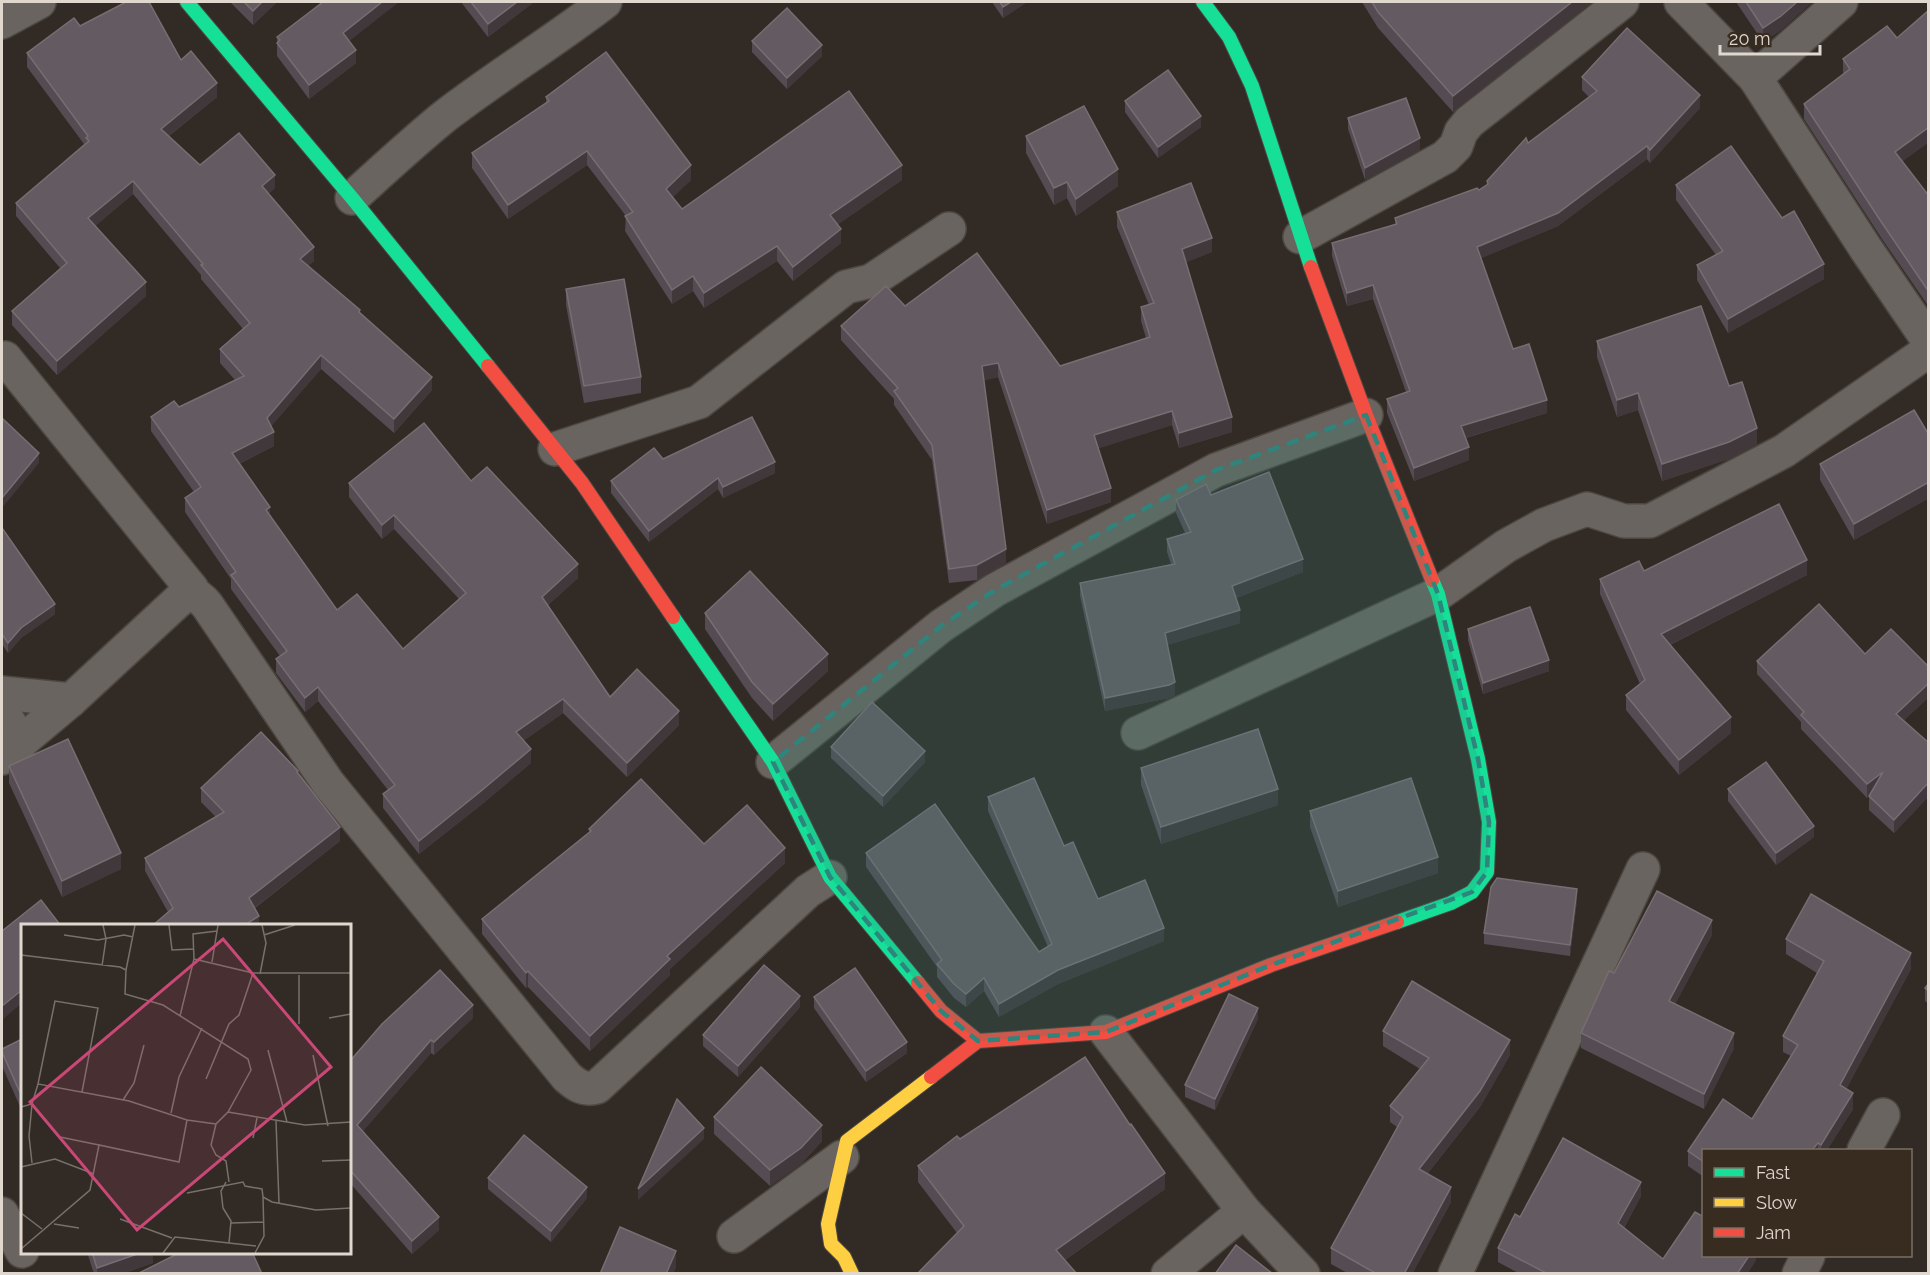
<svg xmlns="http://www.w3.org/2000/svg" width="1930" height="1275" font-family="Raleway,sans-serif">
	<style>
		.lines { fill: none; stroke-linecap: round; stroke-linejoin: round }
		.street-casing { stroke: #4d4741; stroke-width: 36 }
		.fast-casing { stroke: #4d4741; stroke-width: 16 }
		.slow-casing { stroke: #4d4741; stroke-width: 16 }
		.jam-casing { stroke: #4d4741; stroke-width: 16 }
		.street { stroke: #69645f; stroke-width: 33 }
		.fast { stroke: #16e098; stroke-width: 14 }
		.slow { stroke: #ffcf43; stroke-width: 14 }
		.jam { stroke: #f24e42; stroke-width: 14 }
		.wall { fill: #554b53 }
		.shaded-wall { fill: #41383b }
		.building { fill: #645a61; stroke: #786d72; stroke-width: 1.5 }
		.marked { fill: #2e857d; fill-opacity: 0.2; stroke: #2e857d; stroke-width: 4.5; stroke-dasharray: 12 8; stroke-linejoin: round }
		.inset-road { fill: none; stroke: #787069; stroke-width: 1.5 }
		.view { fill: #ca4878; fill-opacity: 0.15; stroke: #ca4878; stroke-width: 3 }
		.inset-edge { fill: none; stroke: #e0d7cf; stroke-width: 3 }
	</style>
	<rect width="100%" height="100%" fill="#322b25"/>
	<g class="lines">
		<g class="street-casing">
			<g id="street">
				<path d="M1681 2 1755 78 1866 249 1928 340"/>
				<path d="M2 22 39 2"/>
				<path d="M1755 78 1841 2"/>
				<path d="M352 198C383 170 413 142 445 116 497 76 553 42 605 2"/>
				<path d="M1300 237 1445 157 1456 146 1461 132 1469 122 1622 2"/>
				<path d="M5 358 192 589V593"/>
				<path d="M555 449 699 402 846 287 871 281 949 229"/>
				<path d="M2 693 71 700"/>
				<path d="M2 710 21 743"/>
				<path d="M1138 733 1438 594 1506 546 1544 525 1587 509 1624 521H1650L1784 451 1928 351"/>
				<path d="M2 758 71 700 178 601 190 592C197 595 202 599 207 605L328 783 567 1077C576 1085 584 1091 597 1087L808 891 830 877"/>
				<path d="M773 762 941 626 995 590 1216 470 1366 415"/>
				<path d="M1106 1032 1244 1211 1303 1274"/>
				<path d="M1864 1150 1883 1115"/>
				<path d="M2 1214 22 1251"/>
				<path d="M734 1236 842 1157"/>
				<path d="M1168 1274 1244 1211"/>
				<path d="M1455 1274 1643 869"/>
				<path d="M1799 1274 1808 1256"/>
			</g>
		</g>
		<g class="fast-casing">
			<g id="fast">
				<path d="M187 2 352 198 488 366"/>
				<path d="M1203 2 1229 37 1252 86 1311 267"/>
				<path d="M673 617 773 762 830 877 918 983"/>
				<path d="M1397 922 1451 903 1472 892 1487 872 1489 822 1478 759 1438 594 1432 580"/>
			</g>
		</g>
		<g class="slow-casing">
			<path id="slow" d="M852 1274 844 1257 831 1244 828 1224 847 1141 931 1077"/>
		</g>
		<g class="jam-casing">
			<g id="jam">
				<path d="M1311 267 1366 415 1432 580"/>
				<path d="M488 366 582 483 673 617"/>
				<path d="M918 983 941 1011 978 1041"/>
				<path d="M931 1077 978 1041 1106 1032 1271 965 1397 922"/>
			</g>
		</g>
		<use href="#street" class="street"/>
		<use href="#fast" class="fast"/>
		<use href="#slow" class="slow"/>
		<use href="#jam" class="jam"/>
	</g>
	<g class="wall">
		<path d="M230 2H277L253 25Z"/>
		<path d="M461 2H534L488 37Z"/>
		<path d="M992 2H1027L1003 18Z"/>
		<path d="M1362 2H1592L1453 112 1378 28Z"/>
		<path d="M1736 2H1812L1781 30 1763 42Z"/>
		<path d="M1929 10V142L1902 161 1929 196V307L1882 239 1804 119V104L1843 75V59L1897 38Z"/>
		<path d="M80 26 181 60 217 97 169 136 200 165 275 188 268 194 314 261 308 266 360 313 432 390 394 433 321 369 271 426 274 446 239 464 270 515 337 610 403 649 459 599 394 529 382 539 349 497V483L471 481 578 578 548 605 610 697 679 725 627 777 563 713 523 741 531 763 481 805 419 854 383 808V794L388 790 318 701 305 712 276 673V659L280 656 231 589V579L185 512V498L194 492 151 431V417L179 407 235 380 220 363V349L243 329 201 279V275L133 194 95 226 146 296 57 375 12 325V311L60 268 16 216V203L84 144 27 67V53Z"/>
		<path d="M277 37 349 41 356 63 309 99 277 56Z"/>
		<path d="M752 41 822 56 787 89 752 52Z"/>
		<path d="M1582 77 1700 108 1650 163 1647 159 1558 226 1481 258 1513 349 1547 413 1466 438 1469 460 1414 481 1387 413V399L1406 392 1373 299 1347 306 1332 256V243L1395 224V218L1479 190 1487 185V181L1528 143 1589 97 1582 90Z"/>
		<path d="M546 97 691 180 672 197 682 209 902 180 838 224 841 243 793 281 777 261 704 308 693 291 672 304 625 231 626 216 587 165 508 219 472 168V153L546 102Z"/>
		<path d="M1125 101 1201 127 1158 158 1125 112Z"/>
		<path d="M1348 118 1420 150 1365 180 1348 129Z"/>
		<path d="M1026 136 1118 186 1076 216 1067 198 1054 205 1026 153Z"/>
		<path d="M1676 185 1824 279 1728 333 1697 280V265L1716 255 1676 200Z"/>
		<path d="M1117 212 1212 252 1186 262 1232 432 1179 448 1172 425 1098 448 1111 502 1047 524 998 377 984 380 1006 563 977 580 949 583 932 460 894 405V399L841 340V326L905 306 1060 366 1146 338 1141 321V307L1149 305 1117 227Z"/>
		<path d="M566 289 641 377V393L584 403 566 305Z"/>
		<path d="M1597 341 1729 386 1757 444 1729 459 1662 481 1638 410 1617 417 1597 357Z"/>
		<path d="M1929 435V498L1854 540 1820 480V464Z"/>
		<path d="M775 473 723 498 718 489 649 542 611 493V481Z"/>
		<path d="M1211 495 1303 572 1236 598 1240 623 1167 645 1175 695 1169 698 1105 711 1080 596V583L1171 564 1167 552V539L1185 533 1176 513V500Z"/>
		<path d="M2 528 55 614 21 638 8 653 2 644Z"/>
		<path d="M1644 571 1807 575 1670 645 1731 733 1679 775 1626 710V695L1640 684 1600 594V579Z"/>
		<path d="M705 613 828 671 773 721 752 698 705 629Z"/>
		<path d="M1468 629 1549 671 1483 694 1468 640Z"/>
		<path d="M1865 654 1929 667V697L1904 720 1929 743V796L1894 833 1869 810V796L1867 798 1801 729V722L1757 674V661Z"/>
		<path d="M831 747 925 762 883 807 831 758Z"/>
		<path d="M9 766 121 869 62 897 9 783Z"/>
		<path d="M1141 768 1278 805 1161 844 1141 785Z"/>
		<path d="M298 773 340 841 255 908 259 926 168 912 145 871V858L216 817 201 802V788Z"/>
		<path d="M1728 789 1814 837 1776 865 1728 801Z"/>
		<path d="M988 797 1064 846 1098 899 1164 941 1058 984 999 1017 984 991 966 1007 954 998 937 977V967L866 867V853L1039 952 1048 947 988 811Z"/>
		<path d="M1310 811 1438 873 1338 907 1310 827Z"/>
		<path d="M589 829 704 844 785 863 670 969V975L590 1051 528 987 526 988 482 934V919L589 832Z"/>
		<path d="M1577 900 1570 956 1484 944V933Z"/>
		<path d="M1712 935 1675 1004 1734 1048 1704 1109 1581 1048V1033L1614 973Z"/>
		<path d="M1786 939 1911 969 1846 1089 1853 1109 1827 1150H1704V1177L1688 1166V1151L1752 1119 1791 1056 1783 1052V1036L1817 973 1786 954Z"/>
		<path d="M1929 983V1004L1925 1001V988Z"/>
		<path d="M814 997 907 1053 866 1082 814 1008Z"/>
		<path d="M800 1007 738 1077 703 1046V1035Z"/>
		<path d="M473 1018 434 1055 431 1053 363 1131 439 1230 412 1254 350 1183V1061Z"/>
		<path d="M1258 1019 1215 1110 1185 1097V1085Z"/>
		<path d="M1383 1031 1510 1055 1480 1107 1428 1173 1451 1202 1412 1274H1349L1331 1264V1248L1397 1127 1390 1122V1106L1420 1069 1383 1046Z"/>
		<path d="M22 1039V1111L2 1066V1049Z"/>
		<path d="M714 1117 822 1141 801 1164 770 1186 714 1134Z"/>
		<path d="M960 1139 1165 1189 1065 1260 957 1233 918 1182V1166Z"/>
		<path d="M488 1178 587 1198 551 1242 488 1189Z"/>
		<path d="M1641 1196 1624 1228 1663 1259 1756 1256V1260L1747 1274H1520L1498 1262V1248L1520 1217Z"/>
		<path d="M87 1252H153V1263L122 1274H94Z"/>
	</g>
	<g class="shaded-wall">
		<path d="M262 2H277L253 25V11Z"/>
		<path d="M382 2H399L343 46V33Z"/>
		<path d="M517 2H534L488 37V24Z"/>
		<path d="M1011 2H1027L1003 18V7Z"/>
		<path d="M1572 2H1592L1453 112V96Z"/>
		<path d="M1797 2H1812L1781 30 1763 42V28Z"/>
		<path d="M822 45V56L787 89V78Z"/>
		<path d="M356 50V63L309 99V85Z"/>
		<path d="M217 83V97L161 142V129Z"/>
		<path d="M1700 95V108L1650 163V150Z"/>
		<path d="M1201 116V127L1158 158V147Z"/>
		<path d="M1929 127V142L1895 167V152Z"/>
		<path d="M1420 138V150L1365 180V168Z"/>
		<path d="M1647 146V159L1558 226 1477 260V247Z"/>
		<path d="M587 151V165L508 219V205Z"/>
		<path d="M691 165V180L666 204V189Z"/>
		<path d="M902 165V180L830 230V215Z"/>
		<path d="M1118 169V186L1076 216V199Z"/>
		<path d="M275 175V188L262 199V186Z"/>
		<path d="M133 181V194L88 232V218Z"/>
		<path d="M1067 182V198L1054 205V188Z"/>
		<path d="M841 229V243L793 281V267Z"/>
		<path d="M1212 238V252L1182 264V249Z"/>
		<path d="M777 246V261L704 308V293Z"/>
		<path d="M314 247V261L300 273V259Z"/>
		<path d="M1824 264V279L1728 333V319Z"/>
		<path d="M693 276V291L672 304V290Z"/>
		<path d="M146 282V296L57 375V361Z"/>
		<path d="M1373 285V299L1347 306V293Z"/>
		<path d="M321 355V369L267 431V418Z"/>
		<path d="M998 363V377L982 381V366Z"/>
		<path d="M432 377V390L394 433V419Z"/>
		<path d="M1638 393V410L1617 417V400Z"/>
		<path d="M1547 400V413L1461 439V426Z"/>
		<path d="M1172 411V425L1094 450V435Z"/>
		<path d="M1232 417V432L1179 448V433Z"/>
		<path d="M1757 428V444L1729 459 1662 481V464Z"/>
		<path d="M274 432V446L232 467V453Z"/>
		<path d="M1469 447V460L1414 481V468Z"/>
		<path d="M39 453V463L2 508V498Z"/>
		<path d="M775 462V473L723 498V487Z"/>
		<path d="M718 478V489L649 542V531Z"/>
		<path d="M1929 482V498L1854 540V524Z"/>
		<path d="M1111 488V502L1047 524V510Z"/>
		<path d="M270 507V521L266 510Z"/>
		<path d="M394 515V529L382 539V525Z"/>
		<path d="M1006 549V563L977 580V565Z"/>
		<path d="M1303 559V572L1232 600V586Z"/>
		<path d="M1807 560V575L1661 649V634Z"/>
		<path d="M578 564V578L542 610V597Z"/>
		<path d="M55 604V614L21 638 8 653V643L21 628Z"/>
		<path d="M1240 610V623L1165 646V633Z"/>
		<path d="M828 654V671L773 721V704Z"/>
		<path d="M1549 660V671L1483 694V683Z"/>
		<path d="M1175 682V695L1169 698 1105 711V698Z"/>
		<path d="M1929 683V697L1896 727V714Z"/>
		<path d="M318 687V701L305 712V698Z"/>
		<path d="M563 699V713L516 746V732Z"/>
		<path d="M679 711V725L627 777V763Z"/>
		<path d="M1731 717V733L1679 775V760Z"/>
		<path d="M531 749V763L481 805 419 854V841Z"/>
		<path d="M925 751V762L883 807V796Z"/>
		<path d="M1883 772V786L1867 798V784Z"/>
		<path d="M1929 782V796L1894 833V820Z"/>
		<path d="M1278 789V805L1161 844V827Z"/>
		<path d="M1814 826V837L1776 865V853Z"/>
		<path d="M340 827V841L249 912V898Z"/>
		<path d="M785 848V863L670 969V975L590 1051V1036L667 956Z"/>
		<path d="M121 853V869L62 897V881Z"/>
		<path d="M1438 857V873L1338 907V891Z"/>
		<path d="M1577 889V900L1570 956V945Z"/>
		<path d="M259 916V926H243Z"/>
		<path d="M1712 920V935L1669 1016V1001Z"/>
		<path d="M1164 928V941L1058 984 999 1017V1004L1058 970Z"/>
		<path d="M1911 953V969L1840 1101V1085Z"/>
		<path d="M528 971V987L526 988V973Z"/>
		<path d="M984 978V991L966 1007V994Z"/>
		<path d="M22 990V1003L2 1020V1006Z"/>
		<path d="M800 996V1007L738 1077V1066Z"/>
		<path d="M473 1005V1018L434 1055V1042Z"/>
		<path d="M1258 1008V1019L1215 1110V1099Z"/>
		<path d="M1734 1033V1048L1704 1109V1094Z"/>
		<path d="M431 1040V1053L357 1138V1125Z"/>
		<path d="M1510 1040V1055L1480 1107 1419 1184V1169Z"/>
		<path d="M907 1042V1053L866 1082V1071Z"/>
		<path d="M1853 1093V1109L1827 1150H1821V1145Z"/>
		<path d="M822 1125V1141L801 1164 770 1186V1170Z"/>
		<path d="M704 1128V1139L638 1200V1189Z"/>
		<path d="M1818 1143V1150H1812Z"/>
		<path d="M1165 1173V1189L1056 1266V1250Z"/>
		<path d="M1641 1182V1196L1618 1238V1223Z"/>
		<path d="M587 1187V1198L551 1242V1231Z"/>
		<path d="M1451 1187V1202L1412 1274H1404Z"/>
		<path d="M439 1217V1230L412 1254V1241Z"/>
		<path d="M676 1251V1268L673 1274H666Z"/>
		<path d="M143 1252H153V1263L122 1274H97V1268Z"/>
		<path d="M1749 1256H1756V1260L1747 1274H1737Z"/>
	</g>
	<g class="building">
		<path d="M126 2H149L181 60 191 51 217 83 161 129 200 165 239 133 275 175 262 186 314 247 300 259 360 310 359 312 432 377 394 419 321 355 267 418 274 432 232 453 270 507 266 510 337 610 357 594 403 649 466 593 394 515 382 525 349 483 424 423 471 481 487 467 578 564 542 597 610 697 637 669 679 711 627 763 563 699 516 732 531 749 481 791 419 841 383 794 395 785 318 687 305 698 276 659 287 651 231 575 236 572 185 498 201 487 151 417 174 401 179 407 244 376 220 349 250 323 201 265 203 264 133 181 88 218 146 282 57 361 12 311 67 263 16 203 89 141 86 138 88 136 27 53 74 18 80 26Z"/>
		<path d="M244 2H262L253 11Z"/>
		<path d="M323 2H382L343 33 356 50 309 85 277 43 280 40 277 37Z"/>
		<path d="M471 2H517L488 24Z"/>
		<path d="M1000 2H1011L1003 7Z"/>
		<path d="M1372 2H1572L1453 96 1378 12Z"/>
		<path d="M1746 2H1797L1781 16 1763 28Z"/>
		<path d="M787 8 822 45 787 78 752 41Z"/>
		<path d="M1929 10V127L1895 152 1929 196V292L1882 223 1804 104 1850 69 1843 59 1887 26 1897 38Z"/>
		<path d="M1627 28 1700 95 1650 150 1647 146 1558 213 1477 247 1513 349 1529 344 1547 400 1461 426 1469 447 1414 468 1387 399 1410 391 1373 285 1347 293 1332 243 1397 224 1395 218 1477 188 1479 190 1488 184 1487 181 1526 138 1528 143 1597 91 1582 77Z"/>
		<path d="M606 52 691 165 666 189 682 209 849 91 902 165 830 215 841 229 793 267 777 246 704 293 693 276 672 290 625 216 633 212 587 151 508 205 472 153 549 101 546 97Z"/>
		<path d="M1168 70 1201 116 1158 147 1125 101Z"/>
		<path d="M1406 98 1420 138 1365 168 1348 118Z"/>
		<path d="M1084 106 1118 169 1076 199 1067 182 1054 188 1026 136Z"/>
		<path d="M1731 146 1782 218 1794 211 1824 264 1728 319 1697 265 1723 251 1676 185Z"/>
		<path d="M1191 183 1212 238 1182 249 1232 417 1179 433 1172 411 1094 435 1111 488 1047 510 998 363 982 366 1006 549 977 565 949 569 932 445 894 391 898 388 841 326 886 286 905 306 977 253 1060 366 1150 337 1141 307 1154 303 1117 212Z"/>
		<path d="M624 279 641 377 584 386 566 289Z"/>
		<path d="M1701 306 1729 386 1742 382 1757 428 1729 442 1662 464 1638 393 1617 400 1597 341Z"/>
		<path d="M1914 410 1929 435V482L1854 524 1820 464Z"/>
		<path d="M752 417 775 462 723 487 718 478 649 531 611 481 654 448 663 459Z"/>
		<path d="M2 418 39 453 2 498Z"/>
		<path d="M1269 472 1303 559 1232 586 1240 610 1165 633 1175 682 1169 685 1105 698 1080 583 1175 564 1167 539 1191 532 1176 500 1206 484 1211 495Z"/>
		<path d="M1779 504 1807 560 1661 634 1731 717 1679 760 1626 695 1645 680 1600 579 1639 561 1644 571Z"/>
		<path d="M2 528 55 604 21 628 8 643 2 634Z"/>
		<path d="M750 571 828 654 773 704 752 682 705 613Z"/>
		<path d="M1819 604 1865 654 1891 629 1929 667V683L1896 714 1929 743V782L1894 820 1869 796 1883 772 1867 784 1801 715 1804 712 1757 661Z"/>
		<path d="M1530 607 1549 660 1483 683 1468 629Z"/>
		<path d="M872 702 925 751 883 796 831 747Z"/>
		<path d="M1258 729 1278 789 1161 827 1141 768Z"/>
		<path d="M261 732 298 771 297 772 340 827 249 898 259 916 243 926H152L173 908 145 858 224 812 201 788Z"/>
		<path d="M68 739 121 853 62 881 9 766Z"/>
		<path d="M1766 762 1814 826 1776 853 1728 789Z"/>
		<path d="M1034 778 1064 846 1073 842 1098 899 1145 880 1164 928 1058 970 999 1004 984 978 966 994 954 984 937 964 942 960 866 853 935 804 1039 952 1052 944 988 797Z"/>
		<path d="M1411 778 1438 857 1338 891 1310 811Z"/>
		<path d="M641 779 704 844 747 805 785 848 667 956 670 959 590 1036 528 971 526 973 482 919 591 831 589 829Z"/>
		<path d="M1497 878 1577 889 1570 945 1484 933 1491 887Z"/>
		<path d="M1657 891 1712 920 1669 1001 1734 1033 1704 1094 1581 1033 1609 971 1614 973Z"/>
		<path d="M1811 894 1911 953 1840 1085 1853 1093 1821 1145 1818 1143 1812 1150H1704V1162L1688 1151 1723 1099 1752 1119 1798 1045 1783 1036 1824 961 1786 939Z"/>
		<path d="M41 900 61 926H22V990L2 1006V931Z"/>
		<path d="M764 965 800 996 738 1066 703 1035Z"/>
		<path d="M855 968 907 1042 866 1071 814 997Z"/>
		<path d="M440 970 473 1005 434 1042 431 1040 357 1125 439 1217 412 1241 350 1170V1061L382 1024Z"/>
		<path d="M1412 981 1510 1040 1480 1091 1419 1169 1451 1187 1404 1274H1377L1331 1248 1403 1117 1390 1106 1429 1058 1383 1031Z"/>
		<path d="M1929 983V991L1925 988Z"/>
		<path d="M1229 994 1258 1008 1215 1099 1185 1085Z"/>
		<path d="M22 1039V1097L2 1052V1049Z"/>
		<path d="M1085 1057 1130 1125 1131 1124 1165 1173 1056 1250 1077 1274H917L964 1226 918 1166 957 1136 960 1139Z"/>
		<path d="M761 1067 822 1125 801 1148 770 1170 714 1117Z"/>
		<path d="M677 1099 704 1128 638 1189Z"/>
		<path d="M524 1135 587 1187 551 1231 488 1178Z"/>
		<path d="M1563 1138 1641 1182 1618 1223 1663 1259 1695 1212 1704 1217V1256H1749L1737 1274H1548L1498 1248 1515 1214 1520 1217Z"/>
		<path d="M620 1227 676 1251 666 1274H600Z"/>
		<path d="M1236 1245 1273 1274H1215Z"/>
		<path d="M92 1252H143L97 1268Z"/>
		<path d="M181 1252H252L262 1274H140L139 1273Z"/>
	</g>
	<path class="marked" d="M1366 415 1438 594 1478 759 1489 822 1487 872 1472 892 1271 965 1106 1032 978 1041 941 1011 830 877 773 762 941 626 995 590 1216 470Z"/>
	<g transform="translate(21 924)">
		<rect width="330" height="330" fill="#322b25"/>
		<path class="inset-road" d="M148 1 151 26 172 25M43 11 77 16 103 11 112 13M243 11 274 1M0 31 99 43 105 46 104 70 142 81 227 135 230 146 207 188 195 200 190 221 195 231 205 237 208 258M173 35 232 49H330M191 38 197 1M81 42 85 15 82 1M105 46 114 1M239 50 245 19 241 1M278 51V100M159 92 173 35 172 10 196 7M308 94 330 90M247 126 266 198M292 131 307 202M185 155 208 100 218 91 232 49M61 168 77 84 34 77 17 160 108 177 166 196 195 200M102 176 113 159 123 121M11 180 8 212 11 239M0 183 11 180 17 160M207 188 284 201 330 198M150 189 158 153 181 104M255 197 258 279M39 213 78 221M232 214 236 194M301 237 330 236M0 243 34 235 73 250M205 258 200 267 202 284 210 297 208 319M166 269 222 258 224 262 241 265 242 273 251 278 295 286 330 284M0 289 21 305M99 295 151 314M210 299 243 298M33 300 58 304M0 325 69 266 78 221 158 238 166 196M142 329 154 313 235 322M234 329 243 312 242 273"/>
		<path class="view" d="M202 15 310 143 116 306 9 178Z"/>
		<rect width="330" height="330" class="inset-edge"/>
	</g>
	<rect width="1930" height="1275" fill="none" stroke="#e0d7cf" stroke-width="6"/>
	<rect x="1702" y="1149" width="210" height="108" fill="#382b1f" stroke="#7b7065" stroke-width="1.5"/>
	<rect x="1714" y="1168" width="30" height="9" fill="#16e098" stroke="#7b7065" stroke-width="1.5"/>
	<text x="1756" y="1179" font-size="18" fill="#e0d7cf">Fast</text>
	<rect x="1714" y="1198" width="30" height="9" fill="#ffcf43" stroke="#7b7065" stroke-width="1.5"/>
	<text x="1756" y="1209" font-size="18" fill="#e0d7cf">Slow</text>
	<rect x="1714" y="1228" width="30" height="9" fill="#f24e42" stroke="#7b7065" stroke-width="1.5"/>
	<text x="1756" y="1239" font-size="18" fill="#e0d7cf">Jam</text>
	<path d="M1720 45v9h100v-9" fill="none" stroke="#e0d7cf" stroke-width="3"/>
	<text x="1729" y="45" font-size="18" fill="#e0d7cf" stroke="#382b1f" stroke-width="4.5" paint-order="stroke">20 m</text>
</svg>
